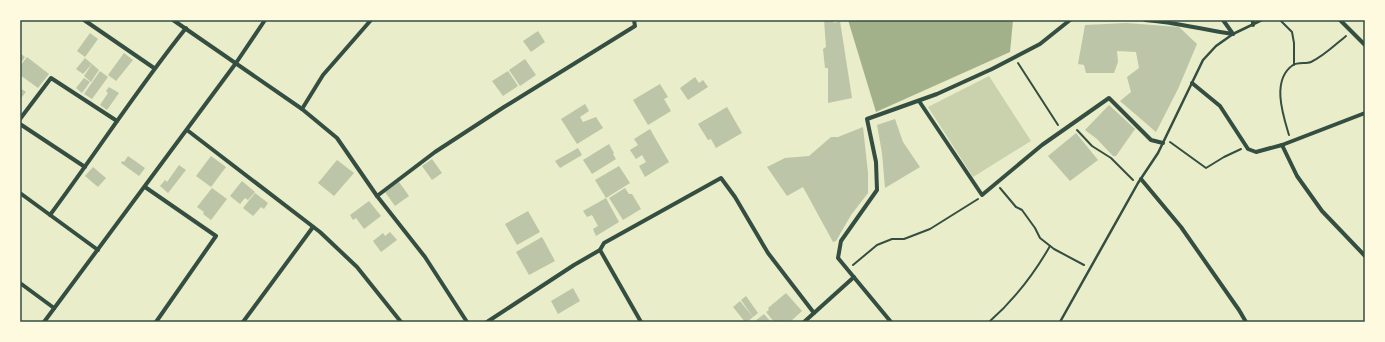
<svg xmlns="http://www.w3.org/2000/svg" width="1385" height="342" font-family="'Roboto Condensed',sans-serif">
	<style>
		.green { fill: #cad2ad }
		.water { fill: #a3b18a }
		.building { fill: #bcc5a7 }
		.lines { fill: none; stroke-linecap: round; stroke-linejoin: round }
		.path { stroke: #344e41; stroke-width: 2 }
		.service { stroke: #344e41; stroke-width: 2.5 }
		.minor { stroke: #344e41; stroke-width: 4 }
		.neatline { fill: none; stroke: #344e41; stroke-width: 1.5 }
	</style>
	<rect width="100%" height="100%" fill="#e9edc9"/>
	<path class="green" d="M989 76 1031 141 973 177 928 107Z"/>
	<path class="water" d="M848 20H1013L1010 52 876 112Z"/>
	<g class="building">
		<path d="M824 20H833L834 23 840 21 852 98 828 103V68H825L823 49 826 47Z"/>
		<path d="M1126 23 1179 27 1197 44 1178 89 1156 132 1120 101 1131 92 1127 77 1139 68 1136 52 1117 51 1118 62 1114 73H1086L1084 65 1078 64 1085 25Z"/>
		<path d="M538 31 545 42 531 52 523 41Z"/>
		<path d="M90 33 98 39 85 57 77 51Z"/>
		<path d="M20 53 25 57 20 64Z"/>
		<path d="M124 53 133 60 116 81 108 75Z"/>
		<path d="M27 57 49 74 38 88 20 75V66Z"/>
		<path d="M85 58 92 64 83 74 76 69Z"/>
		<path d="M525 59 536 75 520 86 509 70Z"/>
		<path d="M92 64 99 70 91 82 84 76Z"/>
		<path d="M100 71 108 77 92 99 84 94Z"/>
		<path d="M508 71 518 86 503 96 492 81Z"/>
		<path d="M695 77 699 83 703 80 708 87 688 100 680 88Z"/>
		<path d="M84 78 90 82 82 93 76 88Z"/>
		<path d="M660 84 668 97 664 99 671 111 648 125 633 100Z"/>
		<path d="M109 87 119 93 107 110 100 105 108 93 106 91Z"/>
		<path d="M20 88 26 92 21 98H20Z"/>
		<path d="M585 104 589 111 580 117 583 122 596 117 603 128 577 144 561 119Z"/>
		<path d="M1109 105 1135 129 1116 156H1113L1097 139 1085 130Z"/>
		<path d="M727 107 742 133 716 148 711 139 708 140 698 124Z"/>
		<path d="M895 119 903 142 920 167 885 188 882 153 877 125Z"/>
		<path d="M863 127 868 173V193L851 215 836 241 833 242 803 187 787 196 767 167 785 158 809 156 831 137H838Z"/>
		<path d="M650 129 669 162 645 177 639 166 646 162 642 155 636 159 630 150 638 145 634 139Z"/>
		<path d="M1076 133 1098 160 1070 181 1048 156Z"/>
		<path d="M609 144 614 153 613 154 616 159 592 174 583 160Z"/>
		<path d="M578 148 582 155 560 168 555 161Z"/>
		<path d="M128 156 145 168 139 176 121 163 122 161 124 162Z"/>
		<path d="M211 156 226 167 211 187 196 176Z"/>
		<path d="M432 159 442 173 432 180 422 166Z"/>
		<path d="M337 160 354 173 334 196 318 183Z"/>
		<path d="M179 165 186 170 168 193 160 186 165 180 167 182Z"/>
		<path d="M619 166 630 183 606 198 595 180Z"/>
		<path d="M93 167 106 178 98 187 85 176Z"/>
		<path d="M242 181 255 192 248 200 245 198 240 204 230 196Z"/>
		<path d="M399 182 409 196 395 206 385 192Z"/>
		<path d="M212 188 227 199 211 220 203 214 204 212 197 207Z"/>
		<path d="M625 188 629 194H632L641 209 623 220 609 198Z"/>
		<path d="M255 193 268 203 264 209 261 207 253 216 243 208Z"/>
		<path d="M606 198 619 222 596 236 593 229 598 226 592 215 587 217 583 211Z"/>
		<path d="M369 201 381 216 364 229 356 218 353 220 350 215Z"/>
		<path d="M528 211 540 232 517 245 505 224Z"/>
		<path d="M390 232 397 240 381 252 373 241 383 233 385 236Z"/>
		<path d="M542 237 555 261 529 275 516 252Z"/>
		<path d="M573 288 580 301 558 314 551 301Z"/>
		<path d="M786 293 802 311 790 322H774L766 312 769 310 768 308Z"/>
		<path d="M746 296 758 313 753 317 741 300Z"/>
		<path d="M740 301 753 317 747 322H745L733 307Z"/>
		<path d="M764 314 771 322H756L755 321Z"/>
	</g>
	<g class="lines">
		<g class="path">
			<path d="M1280 20 1292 32 1294 43V65"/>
			<path d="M1018 63 1058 125"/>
			<path d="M1077 130 1092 146 1111 158 1133 180"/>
			<path d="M1289 135C1283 115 1271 80 1293 65 1298 62 1306 64 1311 62 1324 56 1336 44 1346 36"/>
			<path d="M1170 142 1206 168 1224 157 1241 149"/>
			<path d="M1000 188 1016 207 1022 210 1035 228 1040 238 1054 249 1084 265"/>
			<path d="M853 265 877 245 892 239H904L930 229 978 199"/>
			<path d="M989 322C1014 300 1034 274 1050 246"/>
		</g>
		<path class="service" d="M1060 322 1138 183 1158 153 1203 60 1216 46 1233 34 1262 20"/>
		<g class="minor">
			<path d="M84 20 154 68"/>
			<path d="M173 20 302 109 337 138 377 196 425 257 467 322"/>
			<path d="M1145 20C1175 22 1204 30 1233 34"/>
			<path d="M1223 20 1233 34"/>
			<path d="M1340 20 1365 45"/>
			<path d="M1253 25V20"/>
			<path d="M1192 83 1220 106 1248 149 1256 152 1282 145 1365 113"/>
			<path d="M919 101 982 195 1042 145 1109 98 1151 140 1163 143"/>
			<path d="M302 109 323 75 371 20"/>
			<path d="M20 119 51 78 117 121"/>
			<path d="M20 124 85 167"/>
			<path d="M187 130 320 232 357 267 401 322"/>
			<path d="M1282 145 1297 176 1322 211 1365 256"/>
			<path d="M1141 179 1181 227 1239 310 1246 322"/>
			<path d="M145 187 216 236 156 322"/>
			<path d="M20 193 98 250"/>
			<path d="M377 196 435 152 504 107 635 26 634 20"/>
			<path d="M50 215C96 153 138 88 186 28"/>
			<path d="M20 283 54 308"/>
			<path d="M44 322 236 63 265 20"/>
			<path d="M243 322 313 227"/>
			<path d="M487 322 574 265 600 250"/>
			<path d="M641 322 600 250 604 243 721 178 735 197 768 253 814 313"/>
			<path d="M804 322 854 277"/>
			<path d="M891 322 838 258 841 241 877 190 876 162 867 119 937 94 992 69 1040 44 1070 20"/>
		</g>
	</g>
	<rect width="1385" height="342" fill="none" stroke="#fefae0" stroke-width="42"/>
	<rect x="21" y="21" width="1343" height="300" class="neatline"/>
</svg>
